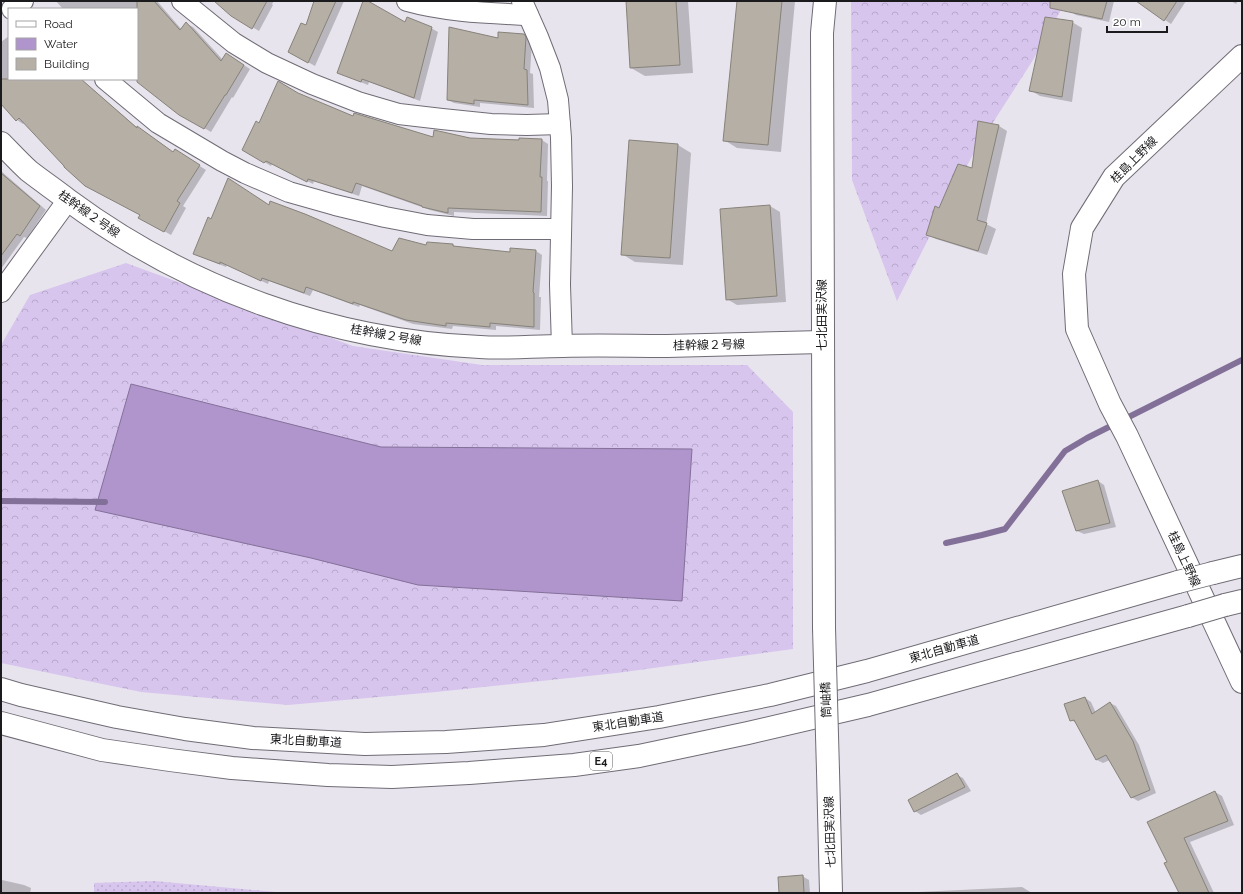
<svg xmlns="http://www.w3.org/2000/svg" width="1243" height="894" font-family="Raleway,'Noto Sans JP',sans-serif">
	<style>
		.green { fill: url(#green-dots) }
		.forest { fill: url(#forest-crowns) }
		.water { fill: #b095cd; stroke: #837098 }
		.shadow { fill: #0003 }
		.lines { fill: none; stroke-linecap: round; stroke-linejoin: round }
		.stream { stroke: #837098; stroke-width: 6 }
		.building { fill: #b5afa6; stroke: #878279 }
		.street-casing { stroke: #706c75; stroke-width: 22 }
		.secondary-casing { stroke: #706c75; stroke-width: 24 }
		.highway-casing { stroke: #706c75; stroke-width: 24 }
		.street { stroke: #fff; stroke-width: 20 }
		.secondary { stroke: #fff; stroke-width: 22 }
		.highway { stroke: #fff; stroke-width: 22 }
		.secondary-bridge-casing { stroke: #706c75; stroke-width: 24; stroke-linecap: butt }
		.highway-bridge-casing { stroke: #706c75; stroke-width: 24; stroke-linecap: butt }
		.secondary-bridge { stroke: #fff; stroke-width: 22 }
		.highway-bridge { stroke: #fff; stroke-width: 22 }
		.labels { text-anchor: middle; stroke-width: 3; stroke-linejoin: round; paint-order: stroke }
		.shield { fill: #fff; stroke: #5f5f61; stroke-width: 1 }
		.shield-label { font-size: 11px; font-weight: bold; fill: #1b1a1d }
		.street-label { font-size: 12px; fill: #1b1a1d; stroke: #fff }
	</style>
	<defs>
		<pattern id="green-dots" width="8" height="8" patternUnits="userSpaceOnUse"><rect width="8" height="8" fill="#d7c5ee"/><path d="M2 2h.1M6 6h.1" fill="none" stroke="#b8a9cc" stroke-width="1.8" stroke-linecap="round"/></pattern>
		<pattern id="forest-crowns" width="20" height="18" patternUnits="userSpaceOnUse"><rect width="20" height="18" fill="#d7c5ee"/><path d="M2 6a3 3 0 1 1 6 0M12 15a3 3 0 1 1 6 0" fill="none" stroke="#b8a9cc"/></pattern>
	</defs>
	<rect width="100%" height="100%" fill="#e8e4ee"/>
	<path class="green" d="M154 881 288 893H94V883Z"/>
	<g class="forest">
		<path d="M851 1H1066L1033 60 976 149 939 218 897 301 852 180Z"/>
		<path d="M126 263 353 346 482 365H747L793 412V649L617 673 436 692 288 705 141 692 1 663V345L30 295Z"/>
	</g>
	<path class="water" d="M131 384 381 447 692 449 682 601 418 585 311 558 95 510Z"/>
	<g class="shadow">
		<path d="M56 1H157L182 30 187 24 193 27 223 60 233 58 250 69 233 98 232 97 211 132 180 114 137 79V9H63Z"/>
		<path d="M216 1H274L272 4 273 5 259 31 232 15Z"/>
		<path d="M315 1H344L315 66 290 52 306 26Z"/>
		<path d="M627 1H688L693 73 645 76 631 68Z"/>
		<path d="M738 1H795L781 152 737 148 724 140Z"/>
		<path d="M1070 1H1114L1109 22 1076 15 1070 11Z"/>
		<path d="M1149 1H1186L1171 24 1146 7Z"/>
		<path d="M1231 1H1238L1236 4Z"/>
		<path d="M1072 22 1082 28 1072 102 1040 96 1030 90Z"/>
		<path d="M406 23 431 28 438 32 420 101 369 82 368 85 345 76Z"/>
		<path d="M524 35 531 39 532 42 530 73 533 74 534 108 480 103V107L454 103 448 100Z"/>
		<path d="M9 36V79H81L141 131 142 130 148 134 174 153 181 154 206 170 183 206 186 208 171 235 139 217 141 214 25 122 23 124 17 120 1 102V42Z"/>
		<path d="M299 95 353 117 434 139 542 140 548 144 547 181H548L547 216 454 212V216L430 210 362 186 359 196 314 181 313 184 272 164 271 166 243 150 259 124Z"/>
		<path d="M999 126 1007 131 986 224 996 229 987 255 936 239 927 234 939 209 972 169Z"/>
		<path d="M678 145 691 153 683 265 635 262 622 254Z"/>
		<path d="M1 171 46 210 27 238 24 237 1 269Z"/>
		<path d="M269 206 393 253 427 246 453 245 456 247 511 253 536 251 542 255 539 297H541L540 330 496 326V330L453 326 452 329 413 324 360 305 359 307 313 290 310 296 269 281 268 284 227 265 226 267 201 257 194 254 212 220Z"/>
		<path d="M770 206 780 212 786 302 737 305 727 299Z"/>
		<path d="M1098 481 1104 485 1116 527 1084 534 1077 531Z"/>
		<path d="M1085 698 1091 702 1096 713 1110 703 1116 706 1139 745 1156 793 1138 801 1131 797 1110 760 1103 763 1097 760 1078 724 1071 720Z"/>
		<path d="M957 775 963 778 971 791 921 815 915 811Z"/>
		<path d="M1215 792 1222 796 1234 825 1190 842 1214 893H1180L1168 863 1149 823Z"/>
		<path d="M802 876 809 880 810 893H780Z"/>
		<path d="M2 880 24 885 31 888 30 893H1V882Z"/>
		<path d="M1022 887 1032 893H897Z"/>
	</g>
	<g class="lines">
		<g class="stream">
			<path d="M1 501 105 502"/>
			<path d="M946 543 982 535 1005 529 1065 451 1087 438 1242 360"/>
		</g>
	</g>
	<g class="building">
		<path d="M137 1H154L180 30 186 22 221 61 226 53 244 65 226 95H225L204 129 179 115 137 82Z"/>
		<path d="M214 1H267L252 29 231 16Z"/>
		<path d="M314 1H336L308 63 288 52 301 23 306 25Z"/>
		<path d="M363 1H368L405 22 407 17 432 27 414 98 362 79 361 82 337 73Z"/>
		<path d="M626 1H676L680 65 630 68Z"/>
		<path d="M737 1H782L768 145 723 141Z"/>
		<path d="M1050 1H1107L1102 19 1050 8Z"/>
		<path d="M1136 1H1177L1164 21Z"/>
		<path d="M1045 17 1073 21 1062 97 1029 91Z"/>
		<path d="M449 27 498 38V32L524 34 526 37 524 69 527 70 528 105 474 100V104L447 100Z"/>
		<path d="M1 79H81L137 128V126L173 152 175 149 200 165 177 201 180 203 164 232 138 218 140 215 85 186 64 167V166L19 118 16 121 1 104Z"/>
		<path d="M278 81 298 93 353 116 354 113 433 137 434 130 470 138 519 140V138L542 139 540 177H542L541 212 448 208V213L422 207V206L356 183 352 193 308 179 307 182 266 161 264 163 242 150 256 121 259 123Z"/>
		<path d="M978 121 999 125 977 220 987 223 978 251 926 235 935 206 939 208 958 164 972 168Z"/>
		<path d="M629 140 678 144 670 258 621 255Z"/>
		<path d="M1 173 40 206 20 236 17 234 1 256Z"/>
		<path d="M228 178 269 205 270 201 305 214 392 251 399 238 426 245 427 242 453 244V246L510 252V248L536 250 533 292 534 293V327L490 323V327L446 323V326L406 320 353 302V304L306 287 304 293 262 278 261 281 220 262V264L193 254 208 217 211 219Z"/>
		<path d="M770 205 777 296 726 300 720 209Z"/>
		<path d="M1098 480 1110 523 1076 531 1062 491Z"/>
		<path d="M1085 697 1092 714 1110 702 1133 741 1150 790 1131 798 1106 755 1096 760 1074 720 1070 721 1064 704Z"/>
		<path d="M957 773 965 787 914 812 908 800Z"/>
		<path d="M1215 791 1228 821 1184 838 1209 893H1179L1164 863 1167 862 1147 822Z"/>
		<path d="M803 875 804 893H779L778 877Z"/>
	</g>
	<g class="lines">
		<g class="street-casing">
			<g id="street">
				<path d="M182 1 234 43 267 63 312 84 358 102 399 114 442 119 491 124 527 125 560 124"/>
				<path d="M407 1C446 12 488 13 528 15"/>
				<path d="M522 1 538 37 550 68 558 100 561 138 562 186 560 285 562 346"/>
				<path d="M12 9 23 1"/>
				<path d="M105 79 158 123 222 161 245 173 289 192 335 205 385 217 427 225 473 229H561"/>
				<path d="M1 292 68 200"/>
			</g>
		</g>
		<g class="secondary-casing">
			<g id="secondary">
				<path d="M1242 56 1114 177 1082 228 1074 274 1077 329 1110 404 1127 436 1242 682"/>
				<path d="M1 143C10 152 19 162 29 171 42 181 55 190 68 200 187 288 331 341 480 347 507 349 535 346 563 346 597 345 631 346 664 346 717 345 770 343 822 342"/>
				<path d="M824 628 822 33 825 1"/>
				<path d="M828 771 831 893"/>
			</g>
		</g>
		<g class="highway-casing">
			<g id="highway">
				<path d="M1213 573 1242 566"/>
				<path d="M1225 605 1242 601"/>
				<path d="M1 689 21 695 117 717 185 729 253 738 365 744 446 742 544 735 659 717 770 695 867 671 1178 582"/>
				<path d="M1 723 102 750 170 760 232 768 328 775 392 777 469 773 574 765 639 756 748 733 868 705 1188 616"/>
			</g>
		</g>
		<use href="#street" class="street"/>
		<use href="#secondary" class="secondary"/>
		<use href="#highway" class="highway"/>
		<g class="secondary-bridge-casing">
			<path id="secondary-bridge" d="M824 628 828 771"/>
		</g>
		<g class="highway-bridge-casing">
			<g id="highway-bridge">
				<path d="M1178 582 1213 573"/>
				<path d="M1188 616 1225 605"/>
			</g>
		</g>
		<use href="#secondary-bridge" class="secondary-bridge"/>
		<use href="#highway-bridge" class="highway-bridge"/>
	</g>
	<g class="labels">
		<rect class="shield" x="590" y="752" width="22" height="18" rx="3"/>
		<g class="shield-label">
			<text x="601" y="765">E4</text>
		</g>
		<g class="street-label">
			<text transform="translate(1134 160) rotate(-45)" y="4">桂島上野線</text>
			<text transform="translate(89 214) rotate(35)" y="4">桂幹線２号線</text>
			<text transform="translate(822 315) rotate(-90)" y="4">七北田実沢線</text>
			<text transform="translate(386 335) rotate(10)" y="4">桂幹線２号線</text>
			<text transform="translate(709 345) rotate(-1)" y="4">桂幹線２号線</text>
			<text transform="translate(1184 559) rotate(65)" y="4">桂島上野線</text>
			<text transform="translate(944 649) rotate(-16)" y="4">東北自動車道</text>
			<text transform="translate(826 700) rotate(-92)" y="4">筒岫橋</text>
			<text transform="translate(628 722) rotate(-9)" y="4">東北自動車道</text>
			<text transform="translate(306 741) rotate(3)" y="4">東北自動車道</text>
			<text transform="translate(830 832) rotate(-92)" y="4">七北田実沢線</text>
		</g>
	</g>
	<rect width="1243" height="894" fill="none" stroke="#1b1a1d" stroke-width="4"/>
	<rect x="8" y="8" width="130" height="72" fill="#ffffff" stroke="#a4a3a5"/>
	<rect x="16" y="21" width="20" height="6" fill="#ffffff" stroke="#a4a3a5"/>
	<text x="44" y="28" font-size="12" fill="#1b1a1d">Road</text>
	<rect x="16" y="38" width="20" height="12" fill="#b095cd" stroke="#a4a3a5"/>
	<text x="44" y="48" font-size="12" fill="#1b1a1d">Water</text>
	<rect x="16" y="58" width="20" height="12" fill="#b5afa6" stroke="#a4a3a5"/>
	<text x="44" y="68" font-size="12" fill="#1b1a1d">Building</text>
	<path d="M1107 26v6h60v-6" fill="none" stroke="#1b1a1d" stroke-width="2"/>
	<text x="1113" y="26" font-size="12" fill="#1b1a1d" stroke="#ffffff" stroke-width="3" paint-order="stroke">20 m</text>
</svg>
